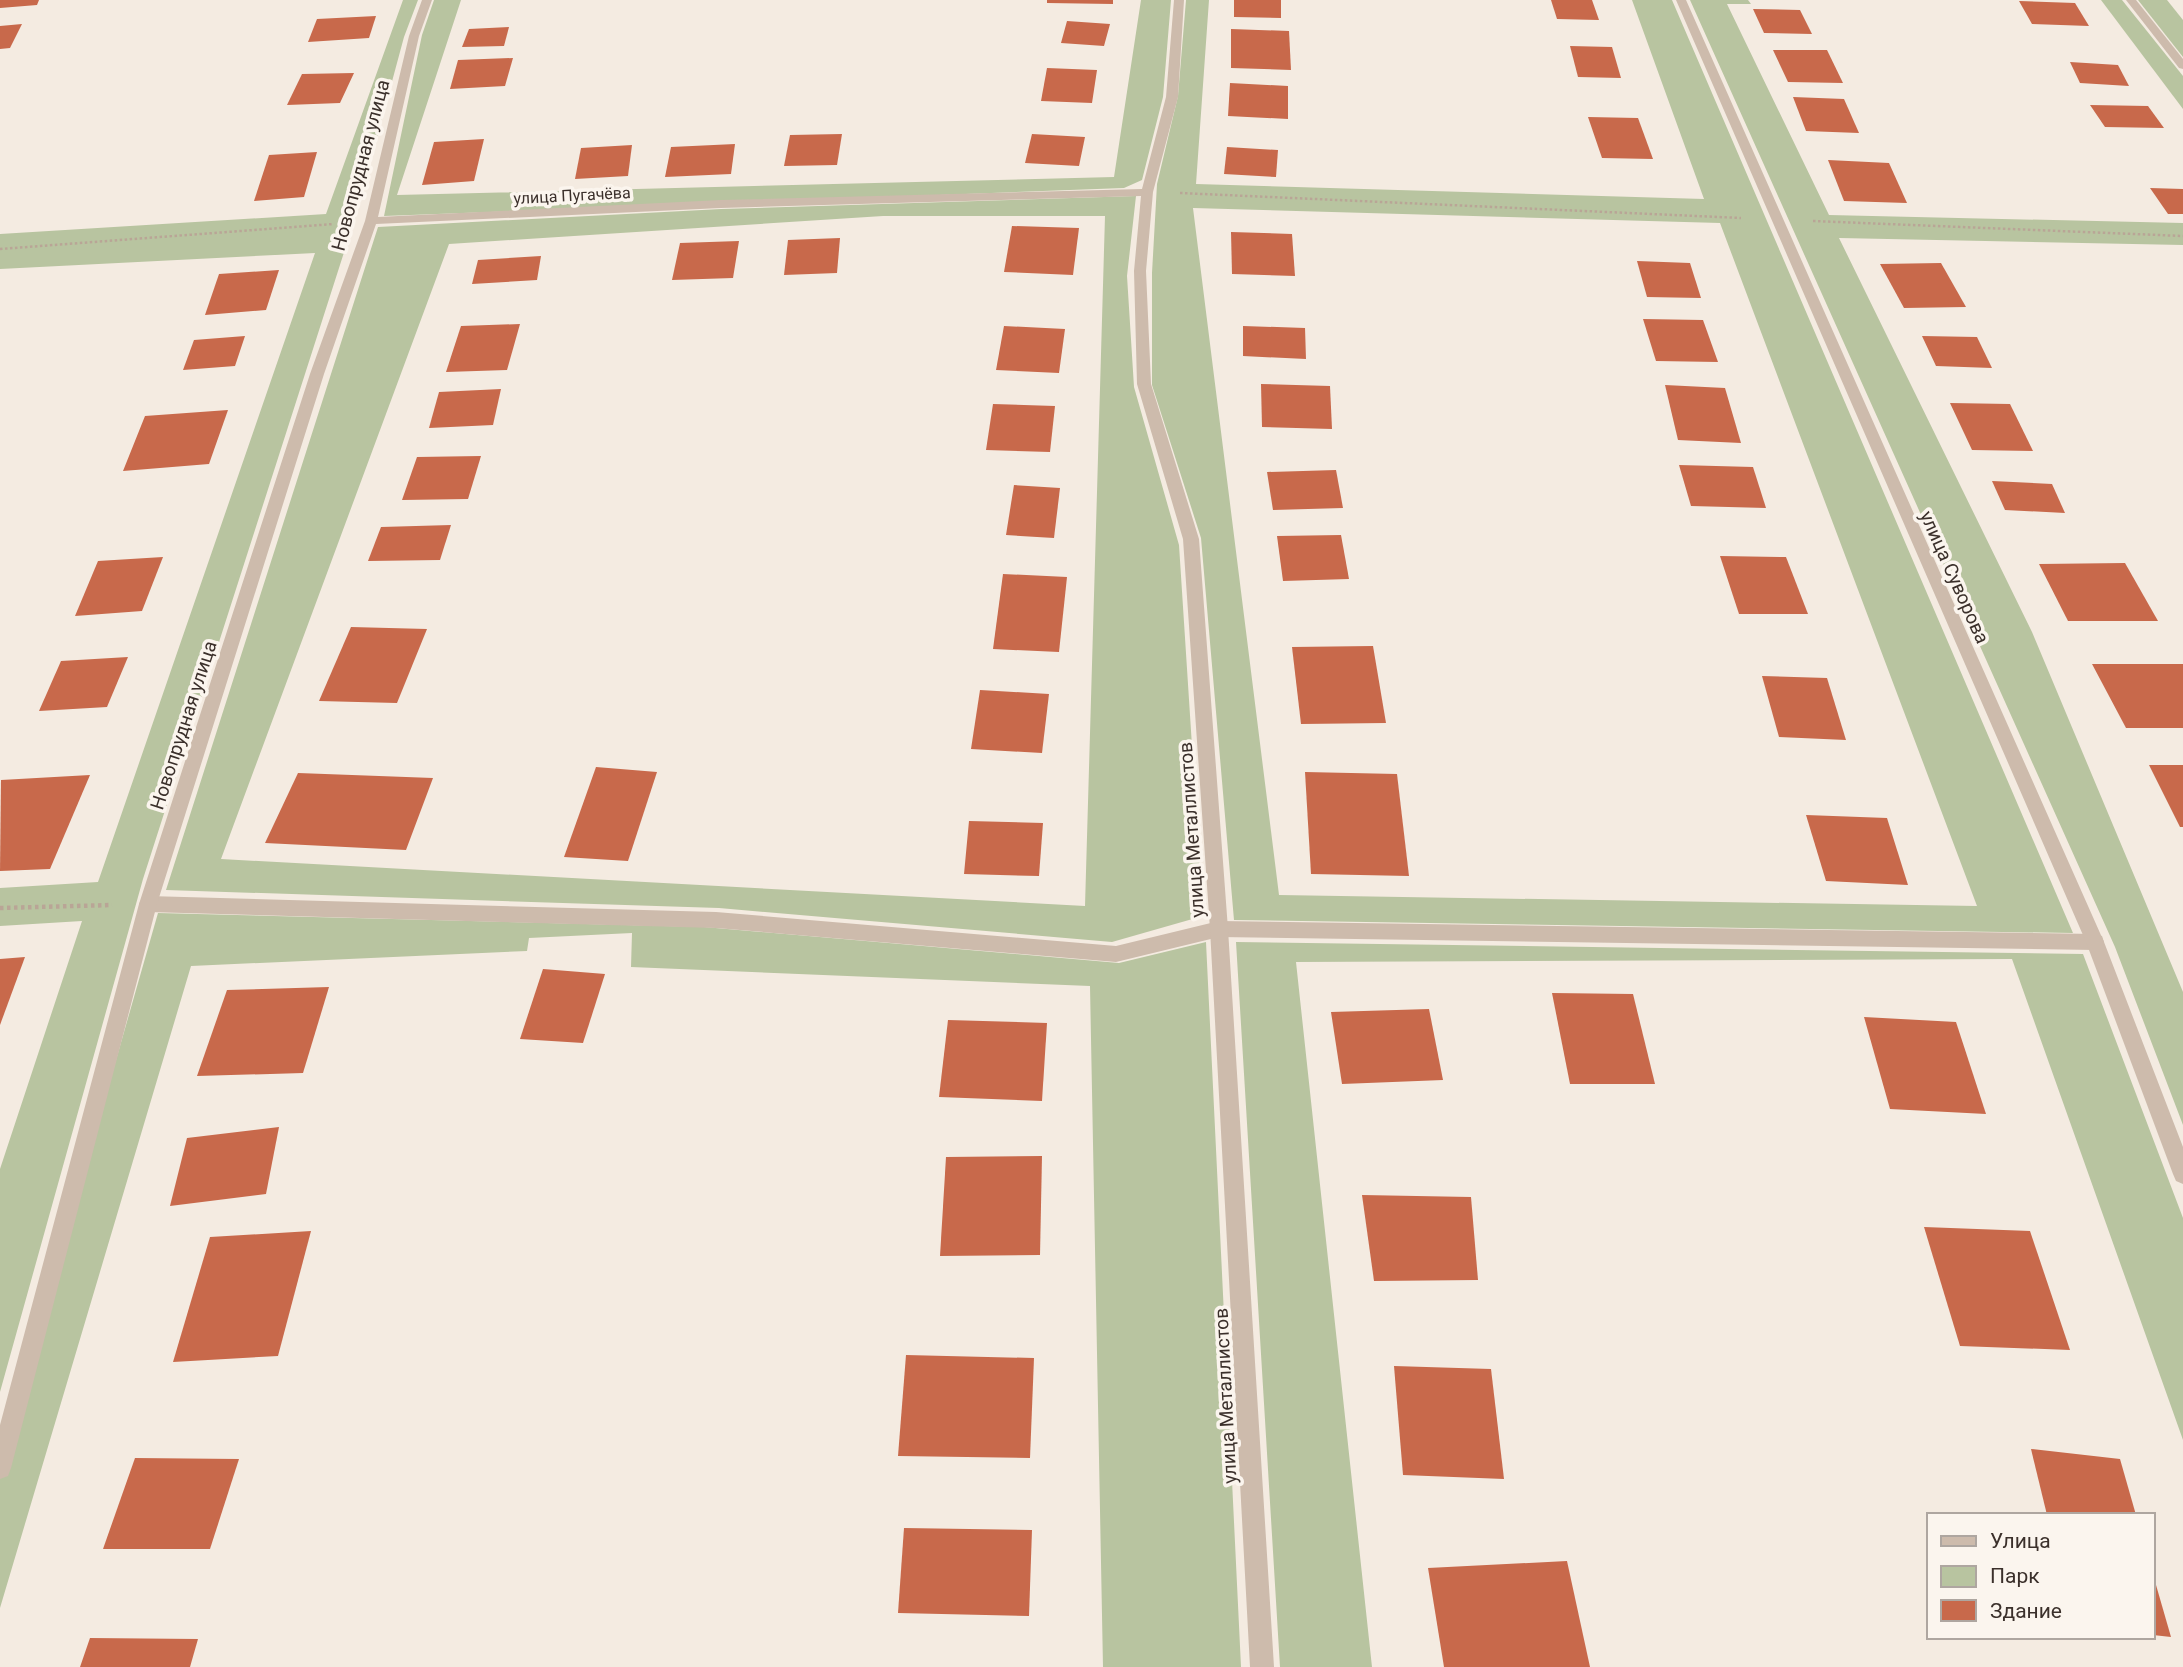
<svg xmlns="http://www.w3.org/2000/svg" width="2183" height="1667" font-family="Roboto,sans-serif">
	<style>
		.green { fill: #b8c4a0; fill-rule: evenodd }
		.building { fill: #c8694b }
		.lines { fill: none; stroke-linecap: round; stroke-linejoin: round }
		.path-far1 { stroke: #b9a596; stroke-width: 2.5; stroke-dasharray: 2.5 2.5; stroke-linecap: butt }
		.path { stroke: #b9a596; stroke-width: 4.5; stroke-dasharray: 3.5 3.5; stroke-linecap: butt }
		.service { fill: #cdbbac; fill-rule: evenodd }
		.minor { fill: #cdbbac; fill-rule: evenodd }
		.labels { text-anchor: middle; stroke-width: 7; stroke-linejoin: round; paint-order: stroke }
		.far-street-label { font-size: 16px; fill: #3b302b; stroke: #fbf5ee }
		.street-label { font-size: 19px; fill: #3b302b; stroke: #fbf5ee }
	</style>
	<rect width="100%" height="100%" fill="#f4ebe1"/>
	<g class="green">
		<path d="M403 0H418L404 37 356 215 143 879 0 1392V1169L82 921 0 926V888L98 882 315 253 0 269V234L326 214Z"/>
		<path d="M434 0H461L397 195 1114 177 1141 0H1171L1163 97 1142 180 1124 188 384 216 422 35Z"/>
		<path d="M1186 0H1209L1196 184 1704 199 1632 0H1672L2073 933 1234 920 1201 538 1152 385V273L1157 184 1178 96ZM1193 208 1720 223 1977 906 1279 895Z"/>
		<path d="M1690 0H1748L1751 4H1727L1829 215 2183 223V245L1839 238 2032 632 2183 992V1125L2115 947Z"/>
		<path d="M2101 0H2122L2183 76V109Z"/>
		<path d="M2138 0H2167L2183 20V57Z"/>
		<path d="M1136 196 1127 276 1134 387 1179 545 1203 916 1112 942 719 908 166 890 378 227 721 209ZM883 216H1105L1085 906 221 859 449 244Z"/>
		<path d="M158 913 704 927 1119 963 1206 942 1241 1667H1103L1090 986 631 967 632 933 529 938 527 951 191 966 0 1608V1466Z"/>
		<path d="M1236 942 2083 954 2183 1218V1440L2012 959 1296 962 1372 1667H1280Z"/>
	</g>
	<g class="building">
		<path d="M0 0H39L37 5 0 8Z"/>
		<path d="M1047 0H1113V4L1047 3Z"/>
		<path d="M1234 0H1281V18L1234 17Z"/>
		<path d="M1551 0H1592L1599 20 1557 19Z"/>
		<path d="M2019 1 2075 3 2089 26 2032 24Z"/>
		<path d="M1753 9 1800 10 1812 34 1764 33Z"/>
		<path d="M376 16 369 38 308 42 317 19Z"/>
		<path d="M1067 21 1110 24 1104 46 1061 43Z"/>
		<path d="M22 24 10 48 0 49V26Z"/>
		<path d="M509 27 504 46 462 47 469 29Z"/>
		<path d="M1231 29 1289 31 1291 70 1231 68Z"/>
		<path d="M1570 46 1612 47 1621 78 1578 77Z"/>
		<path d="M1773 50H1827L1843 83 1788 82Z"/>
		<path d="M513 58 505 86 450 89 458 60Z"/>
		<path d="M2070 62 2118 65 2129 86 2080 83Z"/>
		<path d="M1047 68 1097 70 1092 103 1041 101Z"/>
		<path d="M354 73 340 103 287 105 302 74Z"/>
		<path d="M1230 83 1288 86V119L1228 116Z"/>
		<path d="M1793 97 1844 99 1859 133 1806 131Z"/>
		<path d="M2090 105 2148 106 2164 128 2105 127Z"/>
		<path d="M1588 117 1638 118 1653 159 1602 158Z"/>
		<path d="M842 134 837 165 784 166 790 135Z"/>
		<path d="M1032 134 1085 137 1079 166 1025 163Z"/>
		<path d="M484 139 474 181 422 185 434 142Z"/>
		<path d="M735 144 731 174 665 177 671 147Z"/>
		<path d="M632 145 628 176 575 179 581 148Z"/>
		<path d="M1227 147 1278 150 1276 177 1224 174Z"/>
		<path d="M317 152 304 197 254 201 269 155Z"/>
		<path d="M1828 160 1889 163 1907 203 1844 201Z"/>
		<path d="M2150 188 2183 189V214H2168Z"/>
		<path d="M1012 226 1079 228 1073 275 1004 272Z"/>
		<path d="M1231 232 1292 234 1295 276 1232 274Z"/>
		<path d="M840 238 837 273 784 275 788 240Z"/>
		<path d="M739 241 733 278 672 280 680 243Z"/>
		<path d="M541 256 537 280 472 284 478 260Z"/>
		<path d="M1637 261 1690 263 1701 298 1647 297Z"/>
		<path d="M1941 263 1966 307 1904 308 1880 264Z"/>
		<path d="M279 270 266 310 205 315 219 274Z"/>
		<path d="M1643 319 1703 320 1718 362 1656 361Z"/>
		<path d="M520 324 507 370 446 372 461 326Z"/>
		<path d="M1004 326 1065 329 1059 373 996 370Z"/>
		<path d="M1243 326 1305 328 1306 359 1243 356Z"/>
		<path d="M245 336 235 366 183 370 194 340Z"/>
		<path d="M1922 336 1977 337 1992 368 1936 366Z"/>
		<path d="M1261 384 1330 386 1332 429 1262 427Z"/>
		<path d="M1665 385 1725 388 1741 443 1678 440Z"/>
		<path d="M501 389 493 425 429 428 439 392Z"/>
		<path d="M1950 403 2010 404 2033 451 1972 450Z"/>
		<path d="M993 404 1055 406 1050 452 986 450Z"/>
		<path d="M228 410 209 464 123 471 145 416Z"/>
		<path d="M481 456 468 499 402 500 417 457Z"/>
		<path d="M1679 465 1753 467 1766 508 1691 506Z"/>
		<path d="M1336 470 1343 508 1273 510 1267 472Z"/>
		<path d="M1992 481 2052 484 2065 513 2005 510Z"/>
		<path d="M1014 485 1060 488 1054 538 1006 535Z"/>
		<path d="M451 525 440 560 368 561 381 527Z"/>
		<path d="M1341 535 1349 579 1283 581 1277 536Z"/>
		<path d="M1720 556 1786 557 1808 614H1739Z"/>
		<path d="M163 557 142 611 75 616 98 561Z"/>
		<path d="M2125 563 2158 621H2068L2039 564Z"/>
		<path d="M1003 574 1067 577 1059 652 993 649Z"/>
		<path d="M351 627 427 629 397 703 319 701Z"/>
		<path d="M1373 646 1386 723 1301 724 1292 647Z"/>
		<path d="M128 657 107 707 39 711 61 661Z"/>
		<path d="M2092 664H2183V728H2126Z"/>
		<path d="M1762 676 1827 678 1846 740 1779 737Z"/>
		<path d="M980 690 1049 694 1042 753 971 749Z"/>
		<path d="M2149 765H2183V827H2180Z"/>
		<path d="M596 767 657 772 628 861 564 857Z"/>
		<path d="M1305 772 1397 774 1409 876 1311 874Z"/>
		<path d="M298 773 433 778 406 850 265 843Z"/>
		<path d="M90 775 50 869 0 871 1 780Z"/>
		<path d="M1806 815 1887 818 1908 885 1826 881Z"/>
		<path d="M969 821 1043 823 1039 876 964 874Z"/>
		<path d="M25 957 0 1025V959Z"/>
		<path d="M543 969 605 974 583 1043 520 1039Z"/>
		<path d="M329 987 303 1073 197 1076 227 990Z"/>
		<path d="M1552 993 1633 994 1655 1084H1570Z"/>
		<path d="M1429 1009 1443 1080 1342 1084 1331 1012Z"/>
		<path d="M1864 1017 1956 1022 1986 1114 1890 1109Z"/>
		<path d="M948 1020 1047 1023 1042 1101 939 1097Z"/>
		<path d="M279 1127 266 1194 170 1206 187 1138Z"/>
		<path d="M1042 1156 1040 1255 940 1256 946 1157Z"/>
		<path d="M1362 1195 1471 1197 1478 1280 1374 1281Z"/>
		<path d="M1924 1227 2030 1231 2070 1350 1960 1346Z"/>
		<path d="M311 1231 278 1356 173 1362 210 1237Z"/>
		<path d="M906 1355 1034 1358 1030 1458 898 1456Z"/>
		<path d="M1394 1366 1491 1369 1504 1479 1403 1475Z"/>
		<path d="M2031 1449 2120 1459 2136 1515H2047Z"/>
		<path d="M135 1458 239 1459 210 1549H103Z"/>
		<path d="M904 1528 1032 1530 1029 1616 898 1613Z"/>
		<path d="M1567 1561 1590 1667H1444L1428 1568Z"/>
		<path d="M2154 1578 2171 1637 2153 1635Z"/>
		<path d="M90 1638 198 1639 190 1667H80Z"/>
	</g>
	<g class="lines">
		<g class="path-far1">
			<path d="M1180 193 1741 218"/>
			<path d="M1813 221 2183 236"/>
			<path d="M0 249 334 224"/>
		</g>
		<path class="path" d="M0 908 112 905"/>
		<path class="service" d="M148 896 716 912 1116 946 1219 921 2095 934 2102 936 2104 942 2102 948 2095 950 1219 937 1116 962 716 928 148 912 142 910 139 904 142 898Z"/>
		<g class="minor">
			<path d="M422 0H432L419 36 378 217 721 200 1142 189 1166 97 1174 0H1184L1178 97 1153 192 1146 271 1151 384 1199 539 1228 929 1274 1667H1250L1210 929 1183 539 1137 384 1134 271 1141 196 721 208 376 224 324 374 157 904 11 1468 8 1476 0 1479V1425L139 904 310 374 365 221 409 36Z"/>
			<path d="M1676 0H1686L2104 942 2183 1147V1184L2176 1181 2173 1174 2086 942Z"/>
			<path d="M2126 0H2136L2183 59V69L2179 68Z"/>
		</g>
	</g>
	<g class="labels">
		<g class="far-street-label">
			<text transform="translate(572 195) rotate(-3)" y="6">улица Пугачёва</text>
		</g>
		<g class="street-label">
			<text transform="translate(360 165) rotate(-75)" y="7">Новопрудная улица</text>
			<text transform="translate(1955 577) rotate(66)" y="7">улица Суворова</text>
			<text transform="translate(183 725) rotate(-72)" y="7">Новопрудная улица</text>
			<text transform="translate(1191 830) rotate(-94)" y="7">улица Металлистов</text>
			<text transform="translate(1225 1396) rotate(-93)" y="7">улица Металлистов</text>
		</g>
	</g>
	<rect x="1927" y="1513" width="228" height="126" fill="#fbf5ee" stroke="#aea6a0" stroke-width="2"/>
	<rect x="1941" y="1536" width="35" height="10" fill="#cdbbac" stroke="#aea6a0" stroke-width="2"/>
	<text x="1990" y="1548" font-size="21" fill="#3b302b">Улица</text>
	<rect x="1941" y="1566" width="35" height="21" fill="#b8c4a0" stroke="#aea6a0" stroke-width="2"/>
	<text x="1990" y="1583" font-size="21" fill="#3b302b">Парк</text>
	<rect x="1941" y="1600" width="35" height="21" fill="#c8694b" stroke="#aea6a0" stroke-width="2"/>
	<text x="1990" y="1618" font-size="21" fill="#3b302b">Здание</text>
</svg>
